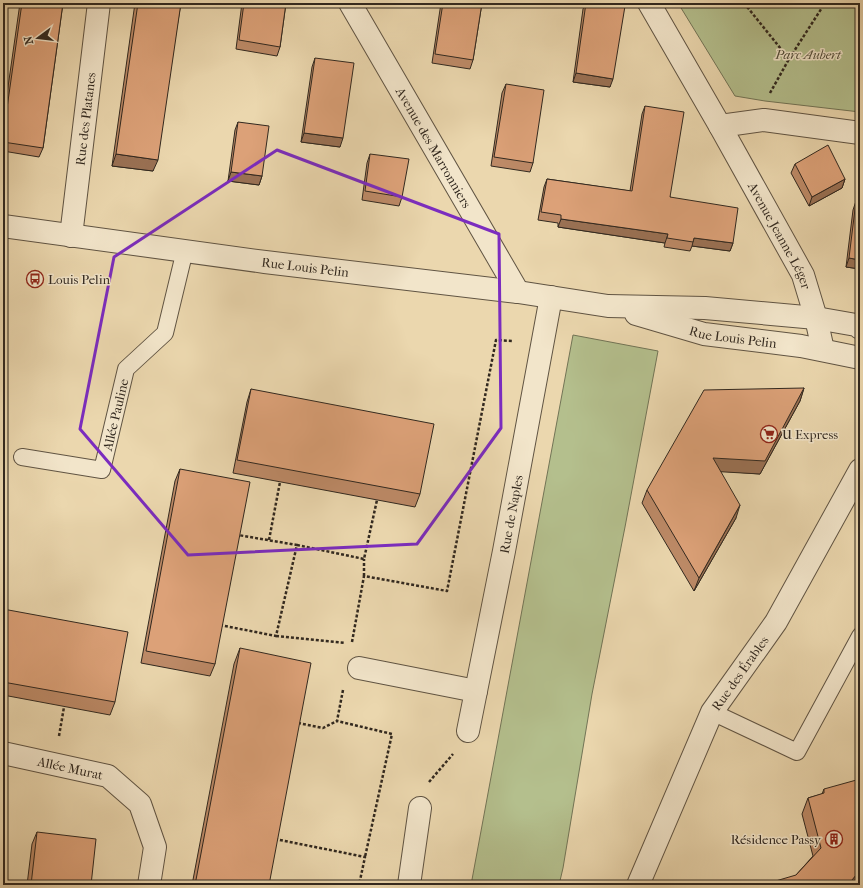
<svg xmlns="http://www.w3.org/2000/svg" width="863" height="888" font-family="'IM FELL French Canon',serif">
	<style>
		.green { fill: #b4bf8d; stroke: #727456 }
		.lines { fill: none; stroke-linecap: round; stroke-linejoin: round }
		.service-casing { stroke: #605443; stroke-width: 18 }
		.minor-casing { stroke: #605443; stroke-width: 24 }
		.tertiary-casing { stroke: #605443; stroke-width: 24 }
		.path { stroke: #31281f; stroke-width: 2.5; stroke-dasharray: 3 2; stroke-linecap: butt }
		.service { stroke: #f2e5ca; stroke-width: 16 }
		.minor { stroke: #f2e5ca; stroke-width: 22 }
		.tertiary { stroke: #f2e5ca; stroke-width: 22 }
		.wall { fill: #bd8a67; stroke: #31281f }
		.shaded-wall { fill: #9a7154; stroke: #31281f }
		.building { fill: #dca178; stroke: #31281f }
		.marked { fill: none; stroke: #7b2cbf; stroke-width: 3; stroke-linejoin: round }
		.labels { text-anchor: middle; stroke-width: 3; stroke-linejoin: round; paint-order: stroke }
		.park-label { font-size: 13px; font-style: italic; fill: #524e3a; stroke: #f2e5ca }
		.street-label { font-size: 13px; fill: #31281f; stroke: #f2e5ca }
		.poi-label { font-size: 13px; fill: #31281f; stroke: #f2e5ca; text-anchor: start }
	</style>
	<rect width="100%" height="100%" fill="#ebd7ae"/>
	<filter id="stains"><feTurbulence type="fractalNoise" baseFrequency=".005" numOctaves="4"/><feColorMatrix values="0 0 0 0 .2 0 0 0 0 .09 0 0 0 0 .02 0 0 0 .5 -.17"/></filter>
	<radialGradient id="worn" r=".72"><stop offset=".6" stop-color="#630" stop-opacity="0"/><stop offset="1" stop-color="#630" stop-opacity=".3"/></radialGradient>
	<g class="green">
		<path d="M678 3H860V112L765 101 735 96Z"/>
		<path d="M573 335 658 351 625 527 592 694 563 868 559 885H471Z"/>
	</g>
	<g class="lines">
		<g class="service-casing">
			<g id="service">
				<path id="s1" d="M22 457 102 470 126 369 165 333 185 250"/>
				<path d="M712 712 797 752 860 636"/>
			</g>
		</g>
		<g class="minor-casing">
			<g id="minor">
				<path id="s2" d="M350 3 518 292"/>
				<path id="s3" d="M649 3 720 126 803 275 816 318 823 350"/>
				<path d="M720 126 764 120 860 133"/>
				<path id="s4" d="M71 236 99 3"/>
				<path d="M359 668 476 691"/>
				<path id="s5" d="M468 731 504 551 551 297"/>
				<path id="s6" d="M3 753 108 776 140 804 155 847 149 885"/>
				<path d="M409 885 420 808"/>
			</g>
		</g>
		<g class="tertiary-casing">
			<g id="tertiary">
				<path id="s7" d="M3 226 265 262 518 292 608 306 705 308 816 318 856 325 860 328"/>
				<path id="s8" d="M636 314 704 334 801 346 860 358"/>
				<path id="s9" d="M638 885 712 712 776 622 860 470"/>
			</g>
		</g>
		<g class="path">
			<path d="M744 3 789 59"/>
			<path d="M770 93 789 59 825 3"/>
			<path d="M269 540 280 482"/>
			<path d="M297 545 364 559 377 500"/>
			<path d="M364 576V559"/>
			<path d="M220 625 276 636 297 545 238 535"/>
			<path d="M276 636 345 643"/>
			<path d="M352 642 364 576 447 591 496 340 513 341"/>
			<path d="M343 690 337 721 392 734 365 857"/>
			<path d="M298 723 323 728 337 721"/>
			<path d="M59 736 64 707"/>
			<path d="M429 782 453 754"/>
			<path d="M275 839 365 857 359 885"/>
		</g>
		<use href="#service" class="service"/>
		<use href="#minor" class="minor"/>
		<use href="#tertiary" class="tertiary"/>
	</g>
	<g class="wall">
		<path d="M20 3H63L43 148 39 157 3 151V122Z"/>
		<path d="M135 3H181L153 171 112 166Z"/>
		<path d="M242 3H286L280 47 277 56 236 49Z"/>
		<path d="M441 3H482L473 60 470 69 432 63Z"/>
		<path d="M586 3H605L610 87 573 82 583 9Z"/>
		<path d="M315 58 340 147 301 142 312 67Z"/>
		<path d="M506 84 533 163 530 172 491 166 502 93Z"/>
		<path d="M645 106 670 197 733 243 730 251 692 246 690 251 664 247 665 243 558 227V223L538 220 544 187 547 179 630 191 642 114Z"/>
		<path d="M238 122 262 176 259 185 228 181 235 130Z"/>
		<path d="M370 154 402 197 399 206 362 200 367 163Z"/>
		<path d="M795 164 845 179 842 188 809 206 791 173Z"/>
		<path d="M856 201 860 209V269L846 267 853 210Z"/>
		<path d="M804 388 800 401 760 474 720 471 736 518 694 591 642 503 647 490Z"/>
		<path d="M251 389 420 494 415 507 233 473 247 402Z"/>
		<path d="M180 469 215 664 210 676 141 663 175 481Z"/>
		<path d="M3 609 115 702 110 715 3 695Z"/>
		<path d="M240 648 269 885H192L234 664Z"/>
		<path d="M824 789 860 885 796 875 813 856 802 814 808 798 822 794Z"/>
		<path d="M37 832 91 885H27L32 844Z"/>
	</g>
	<g class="shaded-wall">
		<path d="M576 73 613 79 610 87 573 82Z"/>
		<path d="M304 133 343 138 340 147 301 142Z"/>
		<path d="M116 154 158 160 153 171 112 166Z"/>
		<path d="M231 172 262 176 259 185 228 181Z"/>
		<path d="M845 179 842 188 809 206 812 197Z"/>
		<path d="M561 219 668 234 665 243 558 227Z"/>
		<path d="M694 238 733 243 730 251 692 246Z"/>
		<path d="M849 258 860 260V269L846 267Z"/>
		<path d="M804 388 800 401 760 474 708 471 713 458Z"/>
		<path d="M740 505 736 518 694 591 699 578Z"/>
		<path d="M860 874V885H848L856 875Z"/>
	</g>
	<g class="building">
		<path d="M22 3H63L43 148 3 142V136Z"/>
		<path d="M138 3H181L158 160 116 154Z"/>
		<path d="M244 3H286L280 47 239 40Z"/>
		<path d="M443 3H482L473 60 435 54Z"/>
		<path d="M586 3H605L625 6 613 79 576 73Z"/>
		<path d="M315 58 354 63 343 138 304 133Z"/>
		<path d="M506 84 544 90 533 163 494 157Z"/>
		<path d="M645 106 684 112 670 197 738 208 733 243 694 238 693 242 667 238 668 234 561 219V215L541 212 547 179 632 191Z"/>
		<path d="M238 122 269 126 262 176 231 172Z"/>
		<path d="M828 145 845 179 812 197 795 164Z"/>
		<path d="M370 154 409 159 402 197 365 191Z"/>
		<path d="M856 201 860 209V260L849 258Z"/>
		<path d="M804 388 765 461 713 458 740 505 699 578 647 490 704 390Z"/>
		<path d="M251 389 434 424 420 494 237 460Z"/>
		<path d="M180 469 250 482 215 664 146 651Z"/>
		<path d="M3 609 128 632 115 702 3 682Z"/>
		<path d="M240 648 311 663 269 885H195Z"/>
		<path d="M860 779V874L856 875 848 885H762L796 875 821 848 808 798 824 793V789Z"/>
		<path d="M37 832 96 839 91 885H31Z"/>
	</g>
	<path class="marked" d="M277 150 499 234 501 428 417 544 188 555 80 429 114 257Z"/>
	<defs>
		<g id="bus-ring" transform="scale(0.9)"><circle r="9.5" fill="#f2e5ca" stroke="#8f2418" stroke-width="1.5"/><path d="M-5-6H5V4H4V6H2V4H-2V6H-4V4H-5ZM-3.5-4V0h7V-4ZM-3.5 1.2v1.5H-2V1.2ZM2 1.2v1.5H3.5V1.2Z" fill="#8f2418"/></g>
		<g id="supermarket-ring" transform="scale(0.9)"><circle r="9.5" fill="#f2e5ca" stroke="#8f2418" stroke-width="1.5"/><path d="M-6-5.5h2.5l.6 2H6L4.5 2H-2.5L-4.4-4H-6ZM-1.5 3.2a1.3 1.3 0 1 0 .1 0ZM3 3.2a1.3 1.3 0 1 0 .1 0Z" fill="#8f2418"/></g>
		<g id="building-ring" transform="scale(0.9)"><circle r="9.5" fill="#f2e5ca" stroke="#8f2418" stroke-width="1.5"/><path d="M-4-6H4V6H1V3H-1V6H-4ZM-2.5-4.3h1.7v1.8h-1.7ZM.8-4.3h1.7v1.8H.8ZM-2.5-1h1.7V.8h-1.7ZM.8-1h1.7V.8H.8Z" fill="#8f2418"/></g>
	</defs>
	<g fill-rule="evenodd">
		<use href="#bus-ring" x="35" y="279"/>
		<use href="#supermarket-ring" x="769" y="434"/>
		<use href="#building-ring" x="834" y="839"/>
	</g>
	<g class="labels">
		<g class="park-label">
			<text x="808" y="59">Parc Aubert</text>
		</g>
		<g class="street-label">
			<text dy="5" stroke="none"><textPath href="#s4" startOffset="118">Rue des Platanes</textPath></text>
			<text dy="5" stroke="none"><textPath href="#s2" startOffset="167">Avenue des Marronniers</textPath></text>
			<text dy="5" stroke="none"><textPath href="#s3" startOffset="267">Avenue Jeanne Léger</textPath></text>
			<text dy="5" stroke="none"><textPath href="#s7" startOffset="305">Rue Louis Pelin</textPath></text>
			<text dy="5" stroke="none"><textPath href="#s8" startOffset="100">Rue Louis Pelin</textPath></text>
			<text dy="5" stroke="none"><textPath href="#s1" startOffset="138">Allée Pauline</textPath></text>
			<text dy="5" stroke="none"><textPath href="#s5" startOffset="221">Rue de Naples</textPath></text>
			<text dy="5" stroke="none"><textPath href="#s9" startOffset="236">Rue des Érables</textPath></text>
			<text dy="5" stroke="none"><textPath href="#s6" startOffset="69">Allée Murat</textPath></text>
		</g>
		<g class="poi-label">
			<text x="48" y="284">Louis Pelin</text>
			<text x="782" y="439">U Express</text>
			<text x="821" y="844" text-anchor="end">Résidence Passy</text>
		</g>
	</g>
	<rect width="863" height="888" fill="none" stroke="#ebd7ae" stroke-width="16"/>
	<rect x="4" y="4" width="855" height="880" fill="none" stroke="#31281f" stroke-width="2"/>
	<rect x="8" y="8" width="847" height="872" fill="none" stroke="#31281f"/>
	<g transform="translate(38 38) rotate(255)" stroke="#f2e5ca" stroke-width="3" paint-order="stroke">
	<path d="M0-3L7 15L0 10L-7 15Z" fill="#31281f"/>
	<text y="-6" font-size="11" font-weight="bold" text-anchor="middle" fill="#31281f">N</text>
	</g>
	<rect width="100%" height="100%" filter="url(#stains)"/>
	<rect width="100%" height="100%" fill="url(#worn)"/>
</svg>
